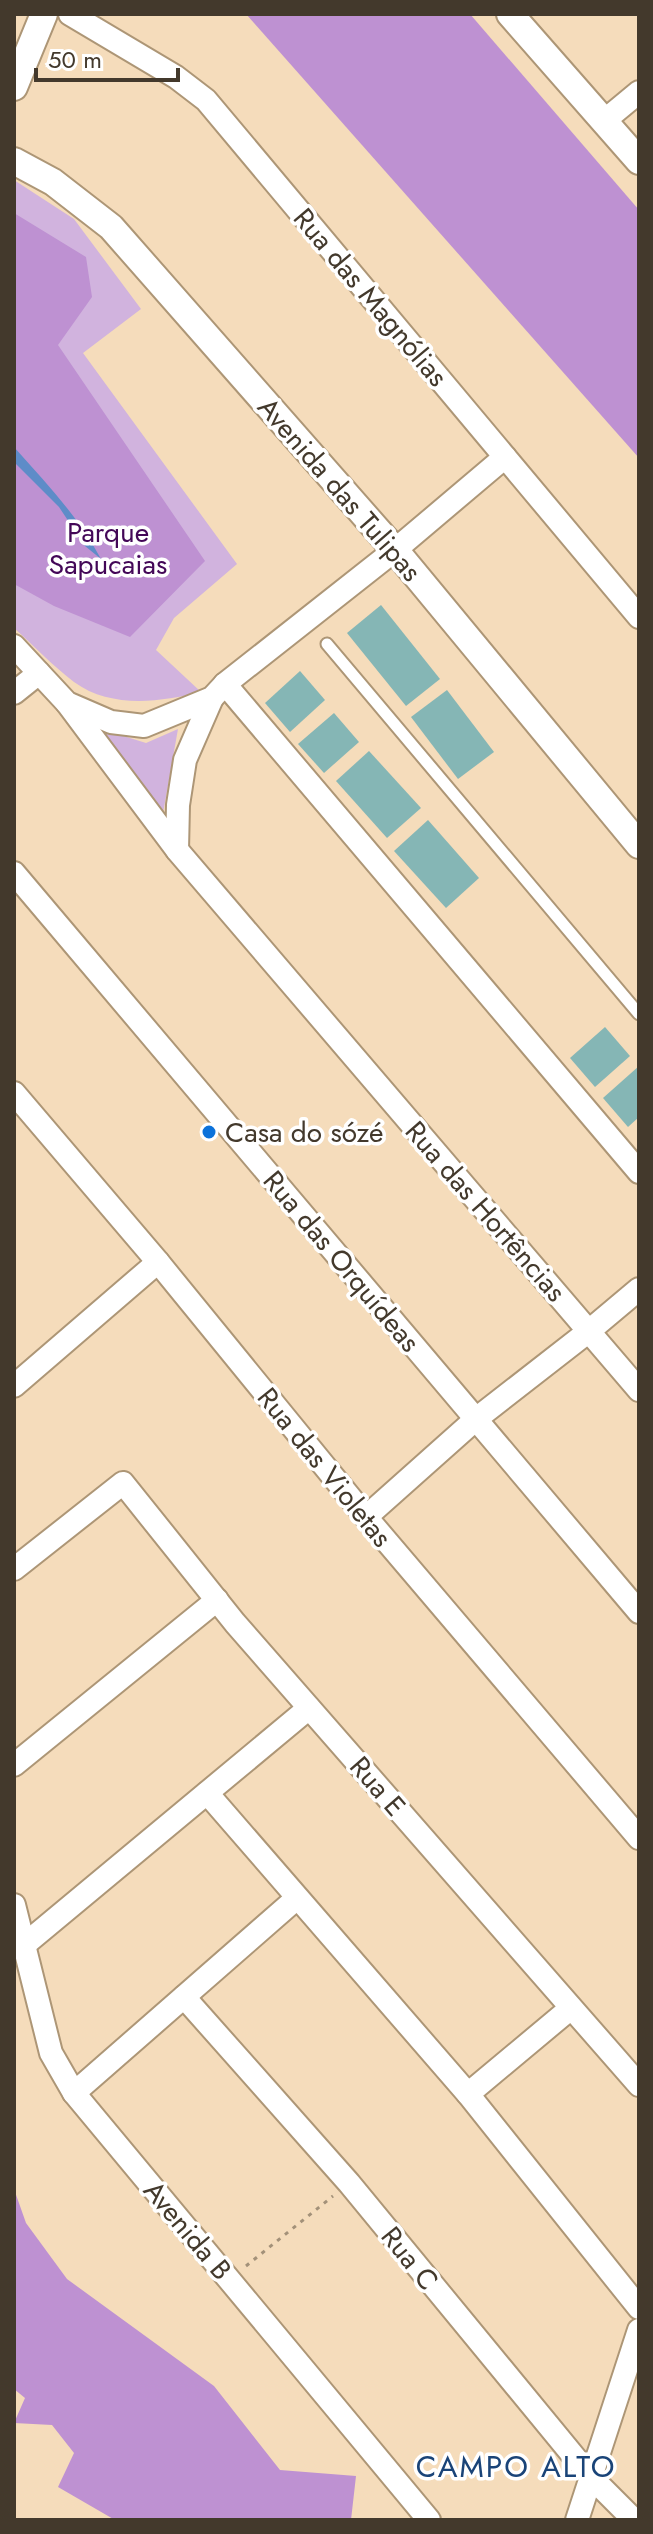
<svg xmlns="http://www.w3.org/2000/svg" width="653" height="2534" font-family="Jost,sans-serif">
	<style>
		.green { fill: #d1b3de }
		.forest { fill: #be91d2 }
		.water { fill: #5e8cc8 }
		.building { fill: #85b6b5 }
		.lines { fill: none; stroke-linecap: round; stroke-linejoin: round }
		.service-casing { stroke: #ad9676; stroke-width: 15 }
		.minor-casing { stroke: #ad9676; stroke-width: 26 }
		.tertiary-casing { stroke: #ad9676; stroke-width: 30 }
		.path { stroke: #a39179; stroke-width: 3; stroke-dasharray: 4 6; stroke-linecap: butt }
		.service { stroke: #fff; stroke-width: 11 }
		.minor { stroke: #fff; stroke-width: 22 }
		.tertiary { stroke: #fff; stroke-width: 26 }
		.poi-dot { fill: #0c72da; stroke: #fff; stroke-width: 3 }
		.labels { text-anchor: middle; stroke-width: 7; stroke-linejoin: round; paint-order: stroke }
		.street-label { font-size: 28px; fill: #43392c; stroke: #fff }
		.park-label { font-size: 28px; fill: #430757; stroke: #fff }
		.poi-label { font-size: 28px; fill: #43392c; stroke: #fff; text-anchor: start }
		.neighbourhood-label { font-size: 30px; letter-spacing: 2px; fill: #1a4478; stroke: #fff }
	</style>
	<rect width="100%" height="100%" fill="#f5dcbb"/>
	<g class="green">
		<path d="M14 180 74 219 141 309 83 353 237 564 174 618 156 650 201 692C160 702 111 709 74 682 53 666 34 646 14 628Z"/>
		<path d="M101 729 146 743 178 729 162 819Z"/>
	</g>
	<g class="forest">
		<path d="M246 14H470L639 210V458Z"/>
		<path d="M14 213 86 257 92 297 58 345 205 561 130 637 54 606 14 584Z"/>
		<path d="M14 2189 26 2223 67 2279 214 2386 280 2470 356 2476 351 2520H115L58 2487 74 2453 52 2425 14 2423 25 2398 14 2389Z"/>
	</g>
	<path class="water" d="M14 447C46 483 78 516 101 559L85 546 59 507 14 462Z"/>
	<g class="building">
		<path d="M381 605 440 679 406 706 347 633Z"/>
		<path d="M300 671 325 700 290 732 265 703Z"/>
		<path d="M447 690 494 752 458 779 411 717Z"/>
		<path d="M334 713 359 742 324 773 298 744Z"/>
		<path d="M369 751 421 808 387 838 336 781Z"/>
		<path d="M428 820 479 878 446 908 394 851Z"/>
		<path d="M605 1027 630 1056 595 1087 570 1058Z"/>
		<path d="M639 1066V1117L628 1127 603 1098Z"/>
	</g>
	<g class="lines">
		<g class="service-casing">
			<path id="service" d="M327 644 639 1014"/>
		</g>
		<g class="minor-casing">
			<g id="minor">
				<path d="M70 14 176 77 206 100 639 617"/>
				<path d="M604 121 639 92"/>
				<path d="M14 646 67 703 111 722 144 726 212 698 225 684 395 550 505 457"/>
				<path d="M225 684 639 1172"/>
				<path d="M14 693 39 673"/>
				<path d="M67 703 177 850 639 1390"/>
				<path d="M177 850 178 805 185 760 212 698"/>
				<path d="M14 873 639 1612"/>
				<path d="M14 1093 158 1262 366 1517 639 1838"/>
				<path d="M14 1386 158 1262"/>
				<path d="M366 1517 476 1419 589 1331 639 1289"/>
				<path d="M14 1569 123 1483 235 1623 639 2085"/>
				<path d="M14 1765 217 1600"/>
				<path d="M207 1793 468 2094 639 2308"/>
				<path d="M14 1905 51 2053 74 2093 429 2520"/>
				<path d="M24 1945 309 1708"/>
				<path d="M184 1997 349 2183 590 2476 634 2520"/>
				<path d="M74 2093 297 1898"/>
				<path d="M468 2094 571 2008"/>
				<path d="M577 2520 639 2330"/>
			</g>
		</g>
		<g class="tertiary-casing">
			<g id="tertiary">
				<path d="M510 14 639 161"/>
				<path d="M14 87 44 14"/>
				<path d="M14 161 53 182 111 227 395 550 639 845"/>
			</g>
		</g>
		<path class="path" d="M246 2266 333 2196"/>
		<use href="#service" class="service"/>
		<use href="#minor" class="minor"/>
		<use href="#tertiary" class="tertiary"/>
	</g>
	<circle class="poi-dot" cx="209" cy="1132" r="8"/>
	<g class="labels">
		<g class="street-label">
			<text transform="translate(371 297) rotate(50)" y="10">Rua das Magnólias</text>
			<text transform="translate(340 489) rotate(49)" y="10">Avenida das Tulipas</text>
			<text transform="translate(486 1211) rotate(49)" y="10">Rua das Hortências</text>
			<text transform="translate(342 1261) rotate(50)" y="10">Rua das Orquídeas</text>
			<text transform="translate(325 1467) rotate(51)" y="10">Rua das Violetas</text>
			<text transform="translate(378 1786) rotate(49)" y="10">Rua E</text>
			<text transform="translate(188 2230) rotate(50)" y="10">Avenida B</text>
			<text transform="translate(410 2258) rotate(51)" y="10">Rua C</text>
		</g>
		<g class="park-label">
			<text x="108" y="542">Parque<tspan x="108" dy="32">Sapucaias</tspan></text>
		</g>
		<g class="poi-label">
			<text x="225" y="1142">Casa do sózé</text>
		</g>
		<g class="neighbourhood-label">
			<text x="516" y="2477">CAMPO ALTO</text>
		</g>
	</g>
	<rect width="653" height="2534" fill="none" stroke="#43392c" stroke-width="32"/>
	<path d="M36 68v12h142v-12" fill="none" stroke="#43392c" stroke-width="4"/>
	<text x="48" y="68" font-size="24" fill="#43392c" stroke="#ffffff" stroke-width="6" paint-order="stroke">50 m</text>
</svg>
